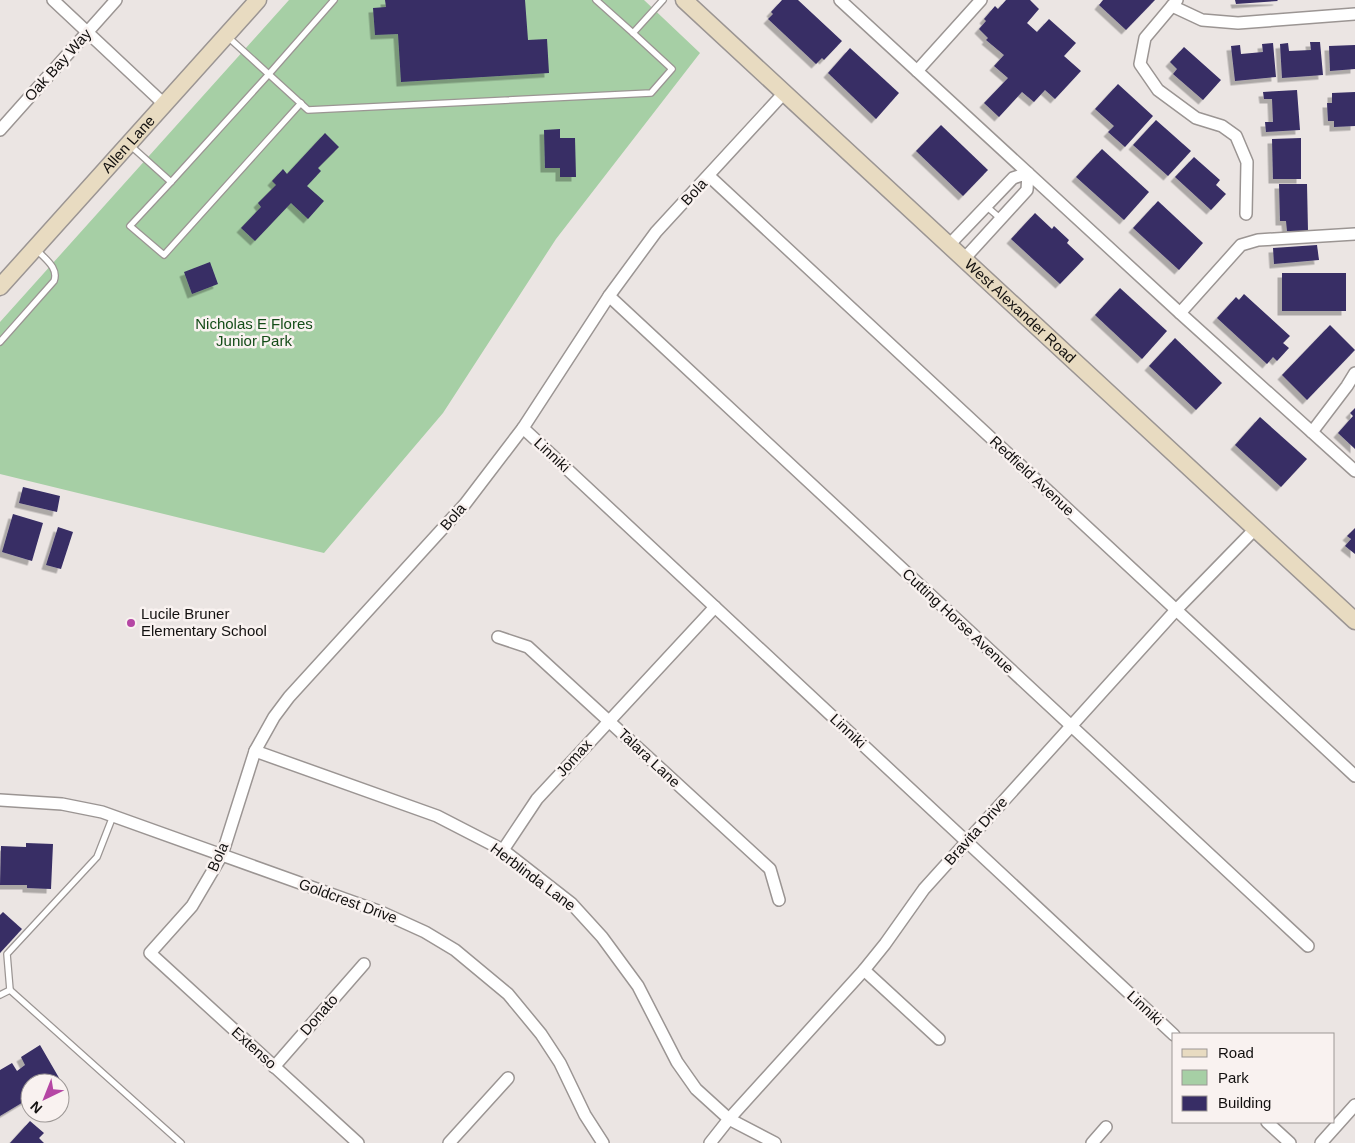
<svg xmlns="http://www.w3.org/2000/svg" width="1355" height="1143" font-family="Arial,sans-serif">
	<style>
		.green { fill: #a6cfa5 }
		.building { fill: #372d65; filter: url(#shadow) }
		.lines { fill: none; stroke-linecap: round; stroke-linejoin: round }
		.lane-casing { stroke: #9b9593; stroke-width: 8 }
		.street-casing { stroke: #9b9593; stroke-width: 14 }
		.secondary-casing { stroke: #9b9593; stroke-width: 19 }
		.lane { stroke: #fff; stroke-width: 5.5 }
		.street { stroke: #fff; stroke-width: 11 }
		.secondary { stroke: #e8dbc1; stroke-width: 16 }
		.poi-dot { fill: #b546a4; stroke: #f9f2f0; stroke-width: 2 }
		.labels { text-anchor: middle; stroke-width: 5; stroke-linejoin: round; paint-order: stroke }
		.street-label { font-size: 15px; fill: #12100f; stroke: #f9f2f0 }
		.park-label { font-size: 15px; fill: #144c18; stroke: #f9f2f0 }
		.poi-label { font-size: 15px; fill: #12100f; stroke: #f9f2f0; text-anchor: start }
	</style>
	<defs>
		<filter id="shadow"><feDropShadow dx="-4.5" dy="4.5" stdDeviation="0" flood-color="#0004"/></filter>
	</defs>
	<rect width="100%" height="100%" fill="#ebe5e3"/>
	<path class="green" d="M289 0H644L700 53 556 239 443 413 324 553 0 474V322Z"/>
	<g class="building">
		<path d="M385 0H525L528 40 547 39 549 73 401 82 398 34 375 35 373 8 386 7Z"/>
		<path d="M782 0H798L842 41 824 60 822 58 816 64 768 19 773 14 771 12Z"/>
		<path d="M1006 0H1030L1039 9 1027 23 1037 32 1049 19 1076 43 1064 56 1081 71 1055 99 1045 90 1034 102 1022 92 999 117 984 103 1008 78 994 66 1004 55 986 40 988 38 979 29 986 21 984 19 995 6 998 9Z"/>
		<path d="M1103 0H1155L1126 30 1099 5Z"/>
		<path d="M1235 0H1277L1278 1 1236 4Z"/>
		<path d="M1310 42H1320L1323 75 1282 78 1280 44 1288 43 1289 51 1311 50Z"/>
		<path d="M1273 43 1276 77 1235 81 1231 46 1240 45 1241 54 1263 52 1262 44Z"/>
		<path d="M1355 45V69L1330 71 1329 46Z"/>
		<path d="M1184 47 1221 80 1203 100 1173 74 1177 69 1170 62Z"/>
		<path d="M850 48 899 93 876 119 828 73Z"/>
		<path d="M1118 84 1153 116 1125 147 1108 132 1114 126 1095 109Z"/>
		<path d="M1297 90 1300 130 1266 132 1265 122H1273L1272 99H1264L1263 92Z"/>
		<path d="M1355 92V126L1334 127V121H1328L1327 103H1332V93Z"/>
		<path d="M1156 120 1191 151 1168 176 1133 145Z"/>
		<path d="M941 125 988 170 963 196 916 151Z"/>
		<path d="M560 129V138H575L576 177H560V168H545L544 130Z"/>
		<path d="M325 133 339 147 318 168 321 171 307 186 324 201 308 219 291 203 255 241 241 228 261 207 258 203 276 185 272 181 283 169 287 174Z"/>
		<path d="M1301 138V179H1273L1272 139Z"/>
		<path d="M1102 149 1149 192 1124 220 1076 177Z"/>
		<path d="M1194 157 1220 180 1216 185 1226 194 1211 210 1175 177Z"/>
		<path d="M1279 184H1307L1308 231H1287L1286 221H1280Z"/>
		<path d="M1158 201 1203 243 1179 270 1133 228Z"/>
		<path d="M1035 213 1052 229 1054 226 1069 240 1067 243 1084 259 1060 284 1011 239Z"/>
		<path d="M1317 245 1319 260 1274 264 1273 248Z"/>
		<path d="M210 262 218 284 192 294 184 272Z"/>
		<rect x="1282" y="273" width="64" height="38"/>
		<path d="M1120 288 1167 331 1142 359 1095 315Z"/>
		<path d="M1244 294 1290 336 1283 343 1289 348 1277 361 1273 357 1267 364 1217 318 1236 297 1239 300Z"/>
		<path d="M1330 325 1355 350 1307 400 1282 375Z"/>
		<path d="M1175 338 1222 383 1196 410 1149 366Z"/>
		<path d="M1355 408V449L1338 433 1353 416 1350 413Z"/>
		<path d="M1260 417 1307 459 1281 487 1235 445Z"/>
		<path d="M23 487 60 496 57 512 19 503Z"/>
		<path d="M13 514 43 523 32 561 2 552Z"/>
		<path d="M58 527 73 532 61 569 46 565Z"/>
		<path d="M1355 528V554L1345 546 1351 539 1347 536Z"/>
		<path d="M26 843 53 844 51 889 27 888V885H0L1 846 26 847Z"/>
		<path d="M3 912 22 929 0 953V915Z"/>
		<path d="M40 1045 62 1083 60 1084V1083H30V1098L0 1116V1070L12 1063 17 1071 25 1065 21 1057Z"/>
		<path d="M30 1121 44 1133 39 1138 44 1143H10Z"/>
	</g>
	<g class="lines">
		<g class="lane-casing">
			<g id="lane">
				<path d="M596 0 633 33"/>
				<path d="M228 37 308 110 651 93 672 69 633 33 663 0"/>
				<path d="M131 146 171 182 269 74 334 0"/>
				<path d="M171 182 130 226 164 255 301 103"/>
				<path d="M986 206 1001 219"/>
				<path d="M0 342 54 281C59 268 45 259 37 250"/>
				<path d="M10 990 181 1143"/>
				<path d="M0 995 10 990 7 954 97 857 113 816"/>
			</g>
		</g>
		<g class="street-casing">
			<g id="street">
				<path d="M53 0 164 104"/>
				<path d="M840 0 1180 313 1355 471"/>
				<path d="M1177 0 1145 38 1140 64 1158 90 1196 118 1222 126 1236 136 1247 162 1246 214"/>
				<path d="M1172 6 1202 20 1238 23 1355 14"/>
				<path d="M917 71 981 0"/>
				<path d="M0 130 116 0"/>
				<path d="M709 176 1355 776"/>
				<path d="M949 245 1013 178 1028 173 1027 190 964 259"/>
				<path d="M609 296 1308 946"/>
				<path d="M1180 313 1241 245 1258 240 1355 234"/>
				<path d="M523 428 1174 1035"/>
				<path d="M1312 432 1347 386 1355 373"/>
				<path d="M498 637 528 647 770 869 779 900"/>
				<path d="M255 751 437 816 503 850 571 903 602 937 638 986 677 1062 696 1089 729 1119 775 1143"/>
				<path d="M0 800 62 804 102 812 381 912 425 932 455 950 508 994 541 1034 560 1063 585 1115 603 1143"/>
				<path d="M503 850 537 799 715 607"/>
				<path d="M864 970 939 1039"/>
				<path d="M274 1067 364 964"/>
				<path d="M1267 1122 1290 1143"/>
				<path d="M358 1143 150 953 192 906 222 855 255 751 274 717 289 697 465 504 523 428 609 296 656 232 784 93"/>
				<path d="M449 1143 508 1078"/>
				<path d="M710 1143 729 1119 864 970 885 944 924 889 1176 610 1255 529"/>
				<path d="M1092 1143 1106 1127"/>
				<path d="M1321 1143 1355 1105"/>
			</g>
		</g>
		<g class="secondary-casing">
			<g id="secondary">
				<path id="s1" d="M684 0 1355 621"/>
				<path id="s2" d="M0 287 258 0"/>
			</g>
		</g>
		<use href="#lane" class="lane"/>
		<use href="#street" class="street"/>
		<use href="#secondary" class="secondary"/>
	</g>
	<circle class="poi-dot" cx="131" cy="623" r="5"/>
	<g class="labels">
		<g class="street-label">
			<text transform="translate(58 65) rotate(-48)" y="5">Oak Bay Way</text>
			<text dy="5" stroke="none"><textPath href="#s2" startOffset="192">Allen Lane</textPath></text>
			<text transform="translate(694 192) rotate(-47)" y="5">Bola</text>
			<text dy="5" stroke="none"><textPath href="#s1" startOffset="458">West Alexander Road</textPath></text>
			<text transform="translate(552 455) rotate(43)" y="5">Linniki</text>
			<text transform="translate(1032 476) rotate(43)" y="5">Redfield Avenue</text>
			<text transform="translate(453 517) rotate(-49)" y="5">Bola</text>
			<text transform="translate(958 621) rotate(43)" y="5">Cutting Horse Avenue</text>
			<text transform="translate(848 731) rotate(43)" y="5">Linniki</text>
			<text transform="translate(574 758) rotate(-48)" y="5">Jomax</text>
			<text transform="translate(649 758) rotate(43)" y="5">Talara Lane</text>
			<text transform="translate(976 831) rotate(-48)" y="5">Bravita Drive</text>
			<text transform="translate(218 857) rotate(-66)" y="5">Bola</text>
			<text transform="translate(533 877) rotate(37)" y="5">Herblinda Lane</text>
			<text transform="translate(348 901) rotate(20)" y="5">Goldcrest Drive</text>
			<text transform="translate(1145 1008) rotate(43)" y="5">Linniki</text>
			<text transform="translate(319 1015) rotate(-49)" y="5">Donato</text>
			<text transform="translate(254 1048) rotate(42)" y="5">Extenso</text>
		</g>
		<g class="park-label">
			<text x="254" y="329">Nicholas E Flores<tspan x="254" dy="17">Junior Park</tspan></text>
		</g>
		<g class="poi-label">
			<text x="141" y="619">Lucile Bruner<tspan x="141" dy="17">Elementary School</tspan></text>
		</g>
	</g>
	<rect x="1172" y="1033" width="162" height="90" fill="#f9f2f0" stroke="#9d9896"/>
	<rect x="1182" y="1049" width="25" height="8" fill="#e8dbc1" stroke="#9d9896"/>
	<text x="1218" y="1058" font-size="15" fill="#12100f">Road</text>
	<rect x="1182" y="1070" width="25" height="15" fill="#a6cfa5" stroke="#9d9896"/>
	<text x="1218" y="1083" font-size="15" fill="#12100f">Park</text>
	<rect x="1182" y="1096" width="25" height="15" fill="#372d65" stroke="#9d9896"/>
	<text x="1218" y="1108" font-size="15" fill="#12100f">Building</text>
	<g transform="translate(45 1098) rotate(223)"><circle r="24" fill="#f9f2f0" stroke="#9d9896"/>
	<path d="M0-4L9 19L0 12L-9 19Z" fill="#b546a4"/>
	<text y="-8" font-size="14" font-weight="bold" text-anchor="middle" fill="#12100f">N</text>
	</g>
</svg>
